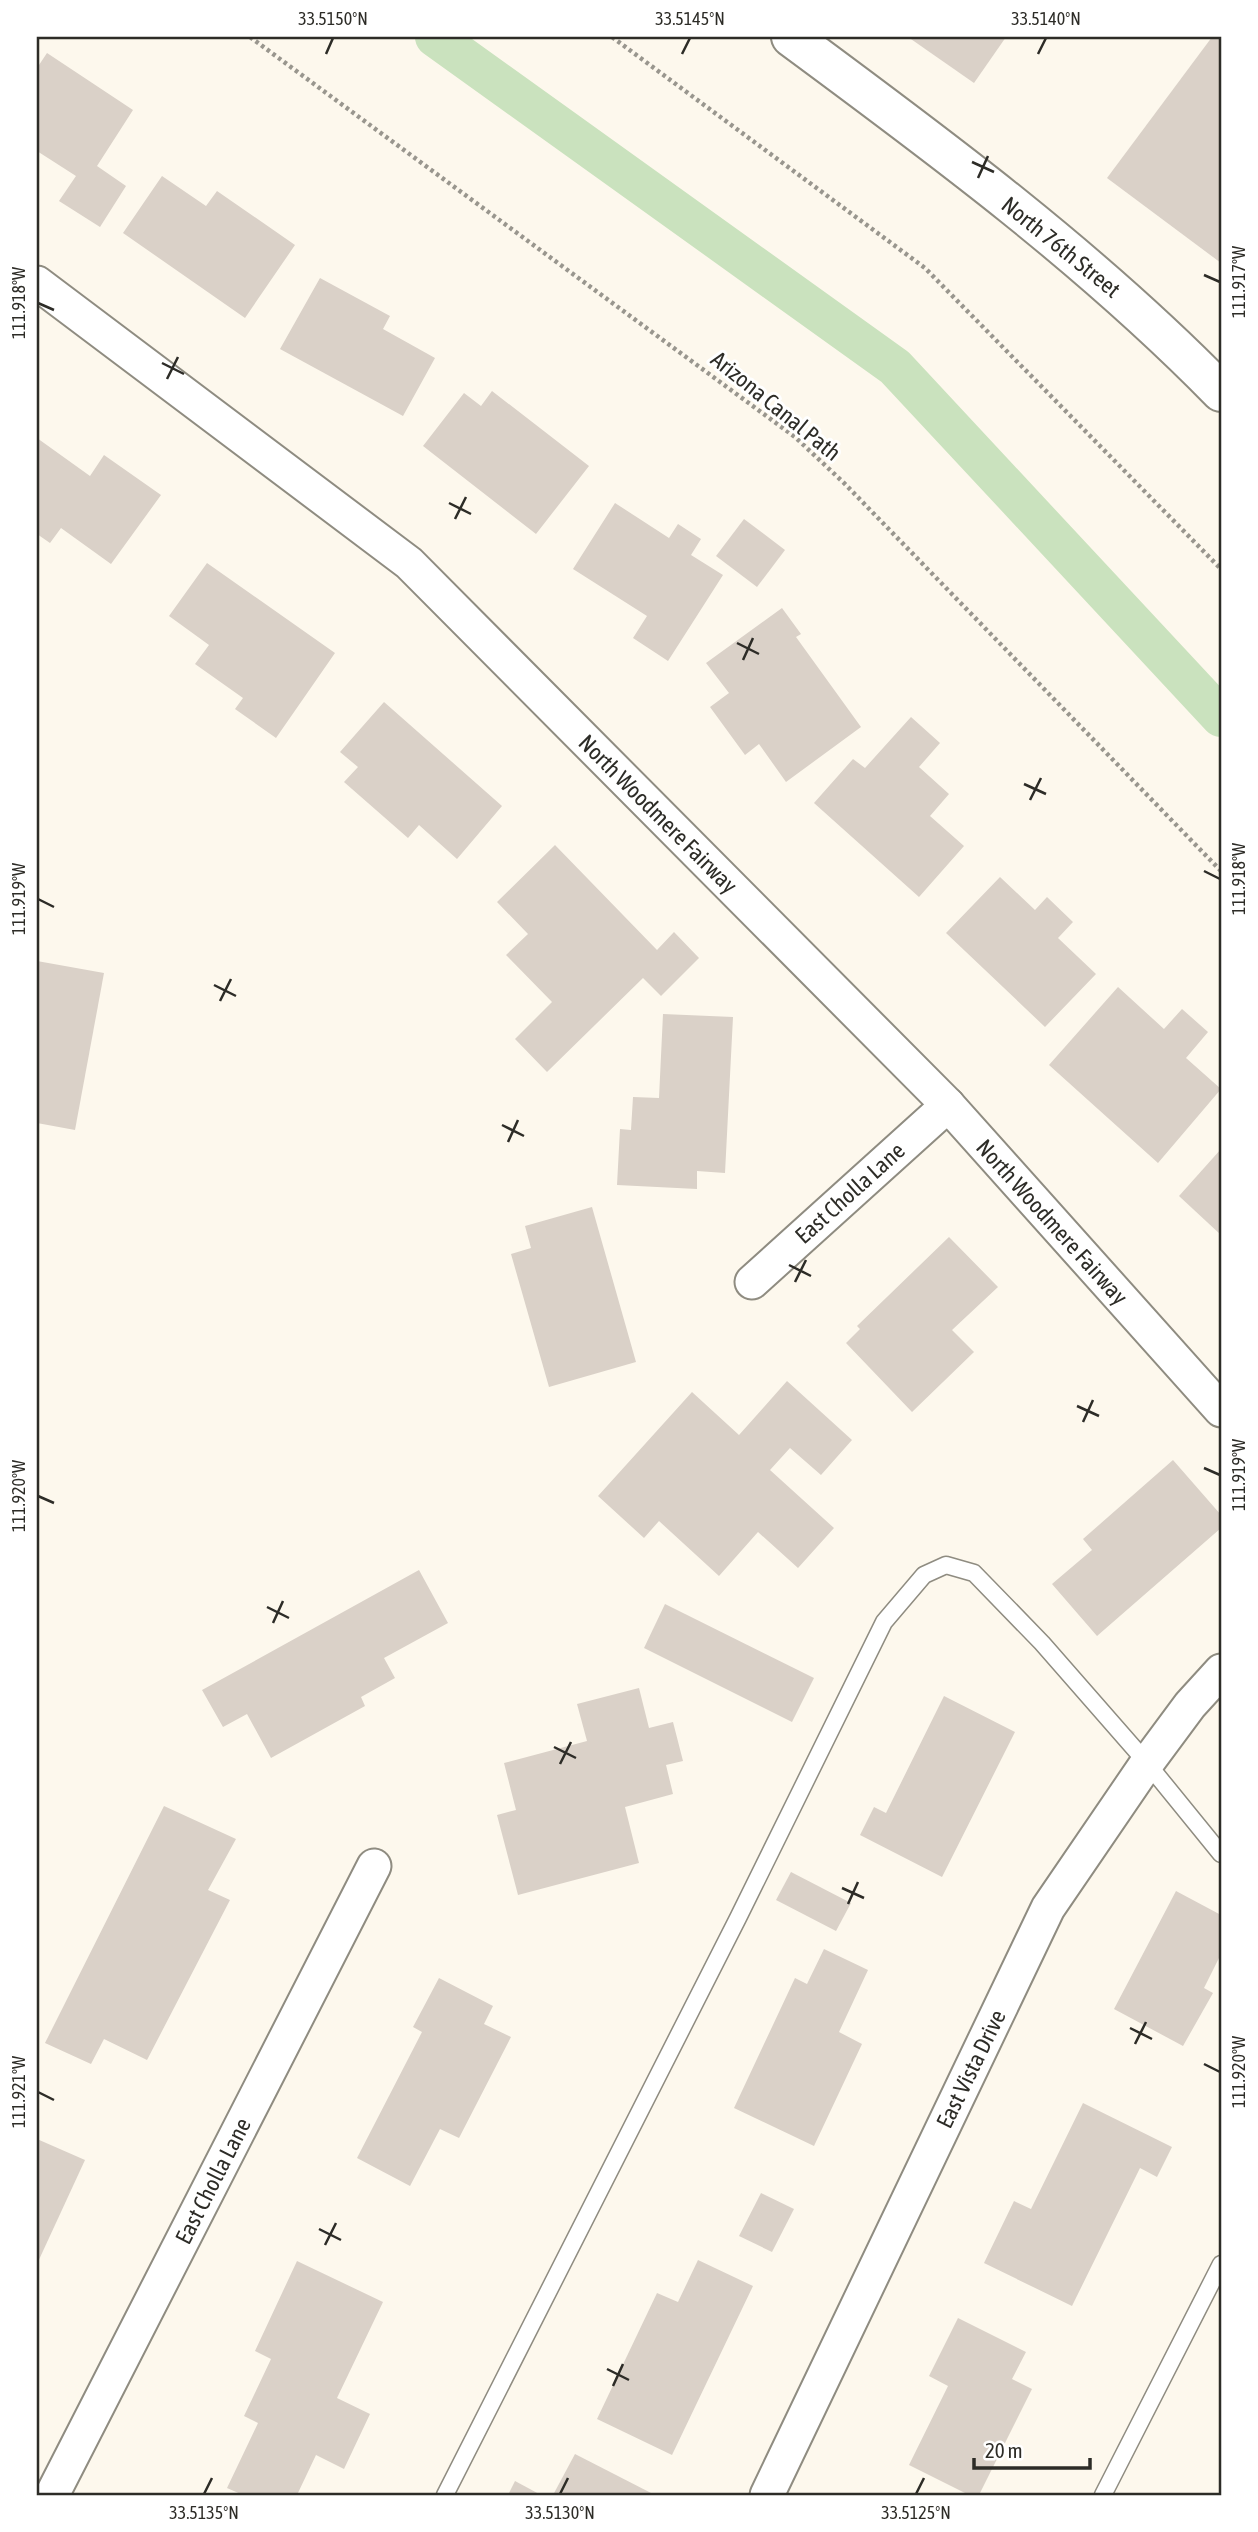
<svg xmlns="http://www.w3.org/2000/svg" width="1258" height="2532" font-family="'Asap Condensed',sans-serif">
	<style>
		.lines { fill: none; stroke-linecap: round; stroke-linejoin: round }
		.canal { stroke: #cae2be; stroke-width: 40 }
		.building { fill: #dad1c8 }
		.lane-casing { stroke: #8f8c81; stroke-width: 19 }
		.street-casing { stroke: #8f8c81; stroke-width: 37 }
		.secondary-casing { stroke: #8f8c81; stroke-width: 42 }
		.path { stroke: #99968e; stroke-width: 4.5; stroke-dasharray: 3.5 3.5; stroke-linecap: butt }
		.lane { stroke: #fff; stroke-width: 16 }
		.street { stroke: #fff; stroke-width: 33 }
		.secondary { stroke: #fff; stroke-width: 38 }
		.ticks { fill: none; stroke: #2d2c27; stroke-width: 2.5 }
		.labels { text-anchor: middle; stroke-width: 6; stroke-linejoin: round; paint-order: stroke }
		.street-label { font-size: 23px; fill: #2d2c27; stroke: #fff }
		.neatline { fill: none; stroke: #2d2c27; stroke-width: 2.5 }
		.ticks-label { font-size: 18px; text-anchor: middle; fill: #2d2c27 }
	</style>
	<rect width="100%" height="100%" fill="#fdf8ed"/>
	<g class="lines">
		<path class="canal" d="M435 37 895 367 1221 717"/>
	</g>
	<g class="building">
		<path d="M908 37H1006L974 83Z"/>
		<path d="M1212 37H1221V263L1107 178Z"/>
		<path d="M47 53 133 110 97 166 126 186 100 227 59 201 76 176 37 151V68Z"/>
		<path d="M162 176 206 206 217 191 295 245 245 318 123 233Z"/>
		<path d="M320 278 390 316 383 329 435 358 403 416 280 349Z"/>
		<path d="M492 391 589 466 536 534 423 446 464 393 481 406Z"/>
		<path d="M37 438 90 476 104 455 161 495 111 564 61 528 50 543 37 534Z"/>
		<path d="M615 503 669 538 678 524 701 539 691 555 723 575 668 661 633 638 647 616 573 569Z"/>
		<path d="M744 519 785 550 757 587 716 556Z"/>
		<path d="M207 563 335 653 276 738 235 709 243 698 195 664 209 645 169 616Z"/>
		<path d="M782 608 801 634 796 637 861 727 786 782 759 744 745 755 710 707 729 693 706 663Z"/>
		<path d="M384 702 502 806 457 859 419 825 408 838 344 782 358 767 340 752Z"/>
		<path d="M911 717 940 743 919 767 949 794 930 816 964 846 919 897 814 803 853 759 865 768Z"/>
		<path d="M555 845 657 950 674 932 699 958 661 996 643 978 547 1072 515 1039 552 1002 506 955 528 934 497 902Z"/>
		<path d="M1000 877 1035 910 1047 897 1073 922 1058 938 1096 974 1045 1027 946 933Z"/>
		<path d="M37 961 104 973 75 1130 37 1123Z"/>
		<path d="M1118 987 1164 1029 1182 1009 1208 1032 1186 1058 1221 1089 1158 1163 1049 1065Z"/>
		<path d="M663 1014 733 1017 725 1173 697 1171V1189L617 1185 620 1129 631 1130 633 1097 659 1098Z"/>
		<path d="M1221 1149V1235L1179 1196Z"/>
		<path d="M592 1207 636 1362 549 1387 511 1254 531 1248 525 1226Z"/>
		<path d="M949 1237 998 1287 952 1330 974 1352 912 1412 846 1343 860 1329 857 1326Z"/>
		<path d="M787 1381 852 1440 821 1475 790 1448 770 1470 834 1528 798 1568 758 1532 719 1576 659 1521 644 1538 598 1496 692 1392 739 1435Z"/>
		<path d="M1173 1460 1221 1515V1528L1097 1636 1052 1584 1092 1550 1083 1539Z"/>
		<path d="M419 1570 448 1623 384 1658 395 1678 361 1697 365 1706 271 1758 247 1714 223 1727 202 1690Z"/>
		<path d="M665 1604 814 1678 792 1722 644 1648Z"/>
		<path d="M639 1688 649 1728 673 1722 683 1761 666 1765 673 1794 625 1807 639 1863 518 1895 497 1815 516 1810 504 1763 587 1741 577 1704Z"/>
		<path d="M944 1696 1015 1732 942 1877 860 1835 874 1807 886 1813Z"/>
		<path d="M164 1806 236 1839 208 1890 230 1900 147 2060 104 2039 91 2064 45 2043Z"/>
		<path d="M791 1872 851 1903 836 1931 776 1900Z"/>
		<path d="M1176 1891 1221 1915V1954L1204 1988 1213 1993 1183 2046 1114 2009Z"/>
		<path d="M824 1949 868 1970 839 2032 862 2044 814 2146 734 2108 795 1978 807 1984Z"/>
		<path d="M439 1978 493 2006 484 2024 511 2037 459 2138 440 2129 410 2186 357 2158 422 2032 413 2027Z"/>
		<path d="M1083 2103 1172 2147 1157 2177 1140 2168 1072 2306 984 2263 1014 2201 1031 2209Z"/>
		<path d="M37 2139 85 2160 37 2264Z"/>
		<path d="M761 2193 794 2209 772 2252 739 2236Z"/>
		<path d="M698 2260 753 2286 672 2455 597 2419 657 2293 678 2302Z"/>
		<path d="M297 2261 383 2302 337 2398 370 2414 344 2469 316 2455 297 2495H243L227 2488 258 2423 244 2416 271 2359 255 2351Z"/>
		<path d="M958 2318 1026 2352 1012 2379 1032 2389 979 2495H969L909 2465 948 2386 929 2376Z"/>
		<path d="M575 2454 655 2495H553Z"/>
		<path d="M515 2481 541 2495H508Z"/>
	</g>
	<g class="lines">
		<g class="lane-casing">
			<g id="lane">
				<path d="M445 2495 738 1918 884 1622 924 1575 946 1565 974 1573 1042 1643 1147 1763 1221 1854"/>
				<path d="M1103 2495 1221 2264"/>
			</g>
		</g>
		<g class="street-casing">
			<g id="street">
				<path d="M37 283 409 563 948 1105 1221 1410"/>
				<path d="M752 1282 948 1105"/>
				<path d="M52 2495 374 1866"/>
				<path d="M767 2495 1048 1908 1147 1763 1190 1705 1221 1671"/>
			</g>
		</g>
		<g class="secondary-casing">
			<path id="secondary" d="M791 37C940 147 1091 259 1221 392"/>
		</g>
		<g class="path">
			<path d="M250 37 795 437 844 483 1221 871"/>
			<path d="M612 37 925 268 1221 569"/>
		</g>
		<use href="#lane" class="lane"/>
		<use href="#street" class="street"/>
		<use href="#secondary" class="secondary"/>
	</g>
	<path class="ticks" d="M326 54 333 38M682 54 690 38M1038 54 1046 38M972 162 994 172M978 178 988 156M1204 275 1220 282M38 303 54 310M162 363 184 374M167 379 178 357M449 503 471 514M455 519 466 497M737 643 759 654M743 660 753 638M1024 784 1046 794M1030 800 1041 778M1204 871 1220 879M38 899 54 907M214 985 236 996M220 1001 231 979M502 1125 524 1136M508 1142 518 1120M789 1265 811 1276M795 1282 806 1260M1077 1406 1099 1416M1083 1422 1093 1400M1204 1468 1220 1475M38 1496 54 1503M267 1607 289 1618M273 1623 283 1601M554 1747 576 1758M560 1764 571 1742M842 1888 864 1898M848 1904 858 1882M1130 2028 1152 2039M1135 2044 1146 2022M1204 2064 1220 2072M38 2092 54 2100M319 2229 341 2240M325 2245 336 2223M607 2369 629 2380M613 2386 623 2364M204 2494 212 2478M560 2494 568 2478M916 2494 924 2478"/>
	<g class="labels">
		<g class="street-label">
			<text transform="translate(1061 247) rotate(39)" y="8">North 76th Street</text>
			<text transform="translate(776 406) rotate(39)" y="8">Arizona Canal Path</text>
			<text transform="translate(658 814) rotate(45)" y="8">North Woodmere Fairway</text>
			<text transform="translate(850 1193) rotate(-42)" y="8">East Cholla Lane</text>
			<text transform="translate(1052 1222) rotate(48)" y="8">North Woodmere Fairway</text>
			<text transform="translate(971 2069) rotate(-64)" y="8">East Vista Drive</text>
			<text transform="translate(213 2181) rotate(-63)" y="8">East Cholla Lane</text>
		</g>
	</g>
	<rect width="1258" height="2532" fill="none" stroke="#ffffff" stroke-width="77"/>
	<path d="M974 2458v10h116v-10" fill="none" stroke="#2d2c27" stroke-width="3.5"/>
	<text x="985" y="2458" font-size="21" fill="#2d2c27" stroke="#ffffff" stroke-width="5" paint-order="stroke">20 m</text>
	<rect x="38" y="38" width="1182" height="2456" class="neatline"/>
	<g class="ticks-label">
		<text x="333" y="25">33.5150°N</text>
		<text x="690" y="25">33.5145°N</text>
		<text x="1046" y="25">33.5140°N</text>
		<text transform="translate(1239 282) rotate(-90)" y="6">111.917°W</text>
		<text transform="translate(19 303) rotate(-90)" y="6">111.918°W</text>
		<text transform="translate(1239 879) rotate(-90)" y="6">111.918°W</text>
		<text transform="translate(19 899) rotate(-90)" y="6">111.919°W</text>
		<text transform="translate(1239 1475) rotate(-90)" y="6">111.919°W</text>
		<text transform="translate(19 1496) rotate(-90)" y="6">111.920°W</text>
		<text transform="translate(1239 2072) rotate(-90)" y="6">111.920°W</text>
		<text transform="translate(19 2092) rotate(-90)" y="6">111.921°W</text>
		<text x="204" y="2519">33.5135°N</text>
		<text x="560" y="2519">33.5130°N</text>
		<text x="916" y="2519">33.5125°N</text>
	</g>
</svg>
